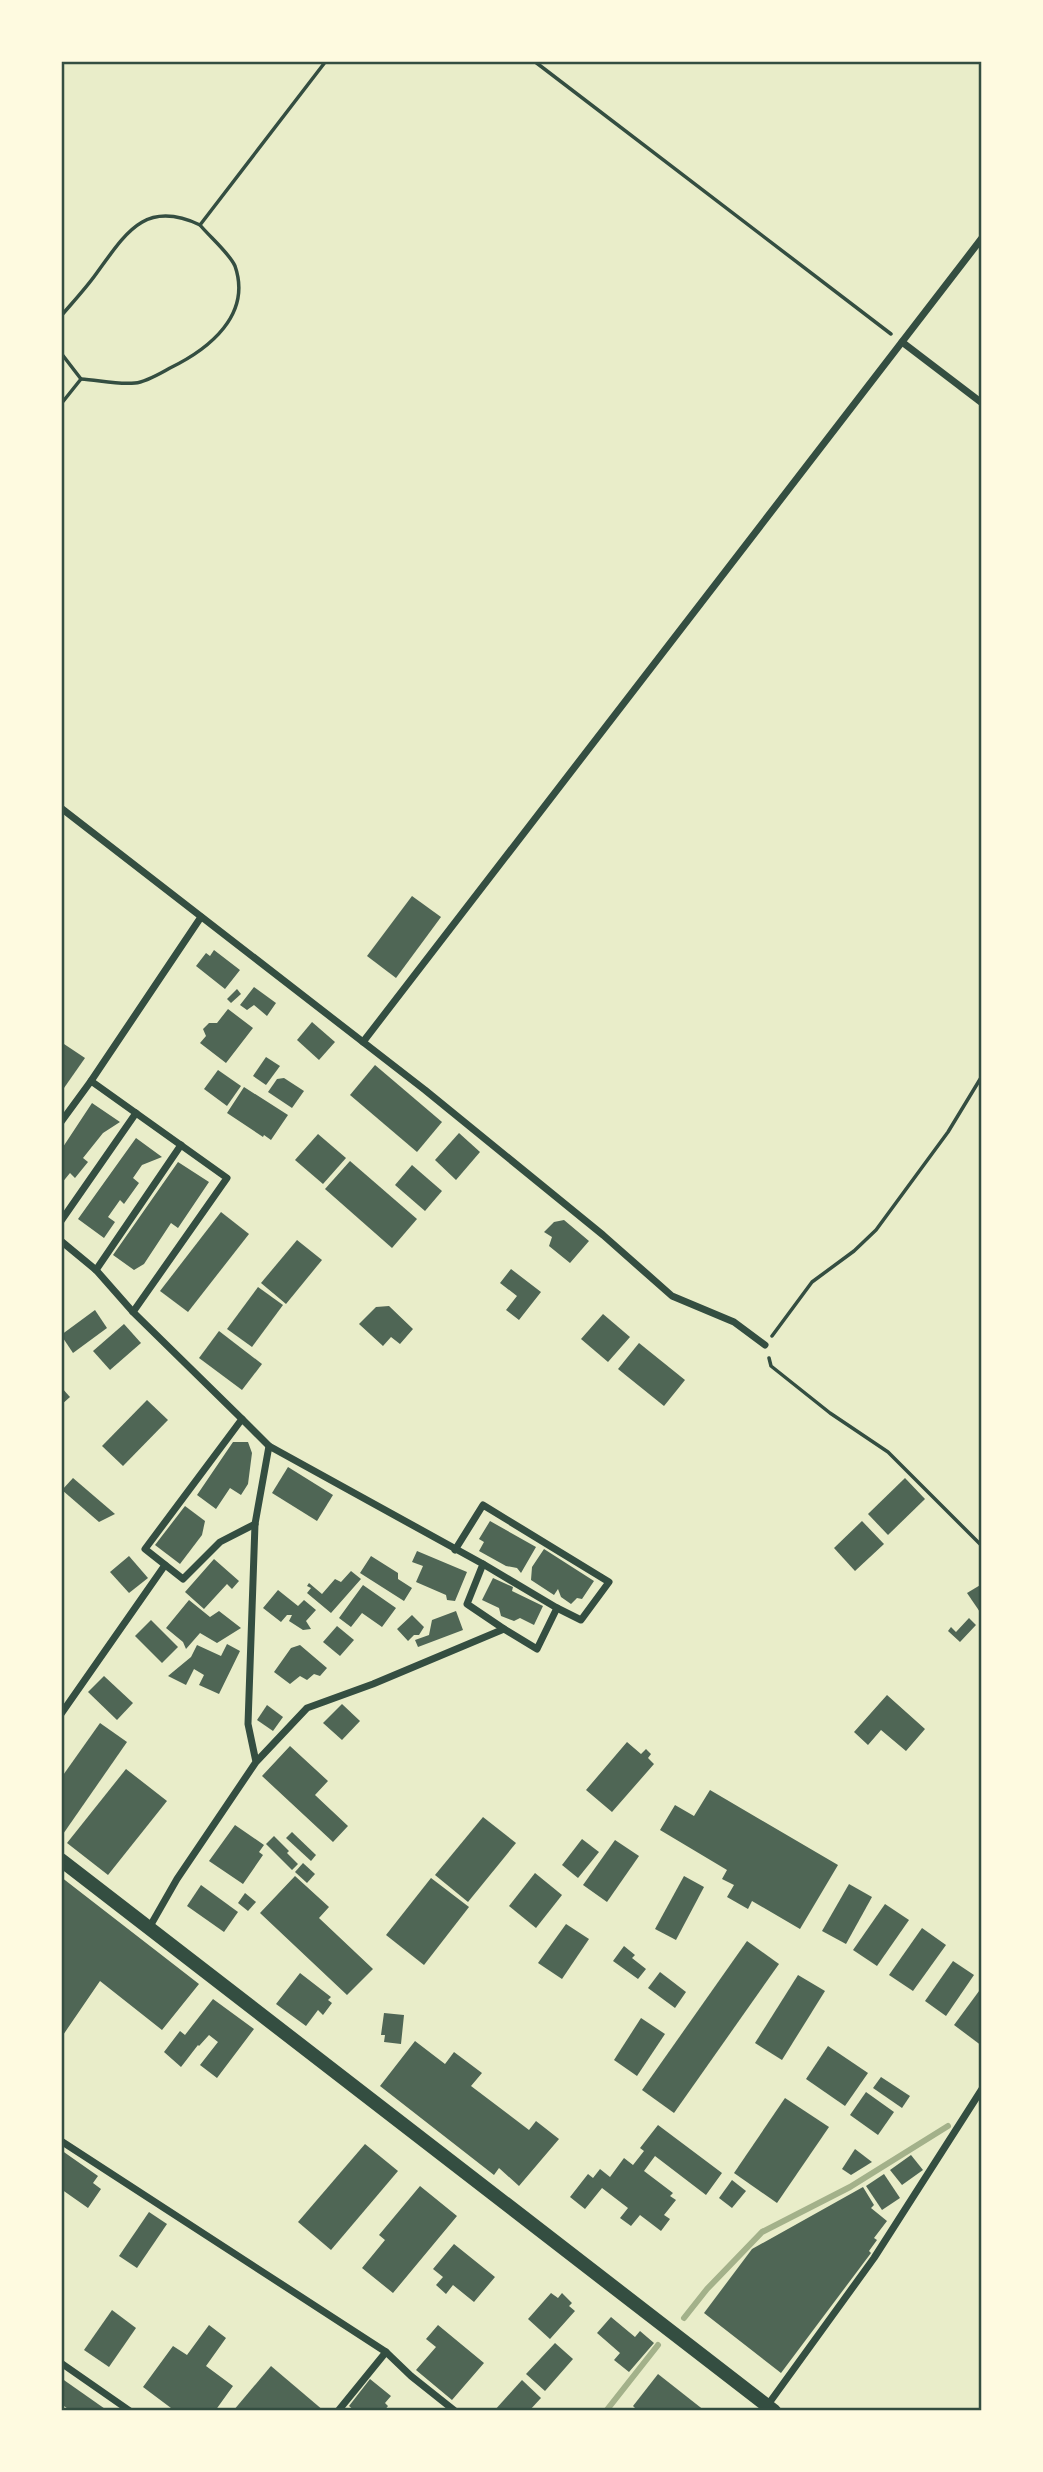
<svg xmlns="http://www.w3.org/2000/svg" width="1043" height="2472" font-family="'Open Sans',sans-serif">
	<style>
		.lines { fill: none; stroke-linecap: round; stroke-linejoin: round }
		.stream { stroke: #a3b18a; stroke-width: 6 }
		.building { fill: #4f6655 }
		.path { stroke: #344e41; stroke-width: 3.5 }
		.minor { stroke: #344e41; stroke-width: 7 }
		.secondary { stroke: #344e41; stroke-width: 14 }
		.neatline { fill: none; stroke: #344e41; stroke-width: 2.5 }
	</style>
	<rect width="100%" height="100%" fill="#e9edc9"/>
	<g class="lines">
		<g class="stream">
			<path d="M684 2318 707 2289 762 2232 850 2187 948 2126"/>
			<path d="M606 2411 658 2345"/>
		</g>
	</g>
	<g class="building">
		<path d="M412 896 441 917 396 978 367 956Z"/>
		<path d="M214 950 240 970 225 989 196 966 206 953 210 956Z"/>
		<path d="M254 987 276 1003 267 1016 254 1005 247 1010 240 1005Z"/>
		<path d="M237 989 241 994 231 1003 227 999Z"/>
		<path d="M228 1009 253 1028 226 1063 200 1043 206 1036 203 1029 209 1023H217Z"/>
		<path d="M312 1022 335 1042 319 1060 297 1040Z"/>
		<path d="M61 1042 85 1058 64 1088 61 1082Z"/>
		<path d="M266 1057 280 1066 266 1085 253 1076Z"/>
		<path d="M375 1065 442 1122 417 1152 350 1095Z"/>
		<path d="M218 1070 241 1086 227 1106 204 1089Z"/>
		<path d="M284 1078 304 1091 292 1108 268 1092 277 1079Z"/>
		<path d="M244 1087 288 1115 271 1140 264 1135 263 1137 227 1113Z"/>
		<path d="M92 1103 120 1122 103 1133 83 1158 88 1162 75 1178 70 1173 61 1184V1150Z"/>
		<path d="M459 1133 480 1152 456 1180 435 1160Z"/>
		<path d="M318 1134 346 1158 323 1184 295 1160Z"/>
		<path d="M136 1138 162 1157 142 1165 133 1178 139 1183 124 1204 120 1200 108 1217 115 1222 104 1238 78 1219Z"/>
		<path d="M350 1161 417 1219 392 1248 325 1189Z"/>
		<path d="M178 1162 209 1182 178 1228 171 1223 144 1264 134 1270 113 1255Z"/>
		<path d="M412 1165 442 1191 425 1211 395 1185Z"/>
		<path d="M221 1212 249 1234 188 1312 160 1291Z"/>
		<path d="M564 1220 589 1241 570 1263 549 1246 552 1237 544 1232 554 1222Z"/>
		<path d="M297 1240 322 1260 286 1304 261 1283Z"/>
		<path d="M511 1269 541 1292 519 1320 506 1310 517 1296 500 1283Z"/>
		<path d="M258 1287 283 1305 252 1347 227 1329Z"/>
		<path d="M389 1306 413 1329 400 1344 391 1337 383 1346 359 1324 376 1307Z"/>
		<path d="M95 1310 107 1328 73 1353 61 1335Z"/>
		<path d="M603 1314 630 1337 608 1362 581 1339Z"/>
		<path d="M124 1324 141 1343 110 1370 93 1351Z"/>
		<path d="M219 1331 262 1364 242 1390 199 1358Z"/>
		<path d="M639 1343 685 1380 664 1406 618 1369Z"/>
		<path d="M61 1387 70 1397 61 1405Z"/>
		<path d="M147 1400 168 1420 123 1466 102 1446Z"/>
		<path d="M233 1442H248L252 1453 248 1484 241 1495 230 1488 216 1509 197 1495Z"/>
		<path d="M288 1467 333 1495 317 1521 272 1493Z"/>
		<path d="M73 1478 115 1514 99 1522 62 1490Z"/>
		<path d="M905 1478 925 1499 888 1535 868 1514Z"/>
		<path d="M185 1506 205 1521 202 1535 180 1564 155 1545Z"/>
		<path d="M490 1521 536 1547 521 1573 517 1568 506 1566 479 1551 484 1542 479 1539Z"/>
		<path d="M862 1521 884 1544 855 1571 834 1548Z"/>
		<path d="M544 1549 594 1581 582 1599 577 1598 571 1604 561 1597 558 1589 554 1595 531 1580 532 1567Z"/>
		<path d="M417 1551 467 1572 455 1601 447 1600 446 1595 416 1582 423 1566 412 1562Z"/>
		<path d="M129 1556 148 1578 129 1593 110 1572Z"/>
		<path d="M371 1556 398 1573V1579L412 1588 404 1601 360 1573Z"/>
		<path d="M214 1559 239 1581 232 1589 227 1584 204 1609 185 1592Z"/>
		<path d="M351 1571 361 1579 331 1613 307 1593 311 1588 307 1586 309 1583 322 1594 335 1579 341 1582Z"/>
		<path d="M493 1578 513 1587 512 1591 543 1606 534 1625 520 1618 514 1621 501 1616 499 1608 482 1600Z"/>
		<path d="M982 1584V1615L967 1593Z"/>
		<path d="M363 1585 396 1608 382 1627 362 1613 351 1627 339 1618Z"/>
		<path d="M278 1590 298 1606 304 1600 316 1610 306 1621 311 1629 303 1630 289 1621 292 1615H287L281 1622 263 1608Z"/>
		<path d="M189 1600 210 1617 219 1611 241 1628 217 1643 200 1633 186 1649 183 1642 166 1628Z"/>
		<path d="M456 1611 463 1630 418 1647 415 1640 429 1635 432 1620Z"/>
		<path d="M412 1615 424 1627 419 1635H414L408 1641 397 1629Z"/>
		<path d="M969 1618 976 1625 960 1642 948 1631 951 1627 956 1632Z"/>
		<path d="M151 1620 178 1647 162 1663 135 1636Z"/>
		<path d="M337 1626 354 1640 340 1656 323 1642Z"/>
		<path d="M227 1644 240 1651 219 1694 199 1685 204 1675 194 1669 186 1685 168 1676 191 1657 197 1645 221 1656Z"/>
		<path d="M300 1645 327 1668 320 1676 314 1674 307 1680 300 1676 290 1684 274 1672 291 1648Z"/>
		<path d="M104 1676 133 1703 117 1720 88 1692Z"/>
		<path d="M887 1695 925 1729 906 1751 881 1730 868 1745 854 1732Z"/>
		<path d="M342 1704 360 1721 342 1740 323 1723Z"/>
		<path d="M267 1705 283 1717 273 1731 257 1720Z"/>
		<path d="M100 1723 127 1742 61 1837V1778Z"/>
		<path d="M627 1742 641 1754 646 1749 651 1754 648 1758 654 1764 612 1812 586 1790Z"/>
		<path d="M290 1746 328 1781 315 1795 348 1826 333 1842 262 1776Z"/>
		<path d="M126 1769 167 1801 108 1875 67 1843Z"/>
		<path d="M710 1790 838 1865 800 1929 752 1901 748 1909 727 1897 734 1885 722 1879 727 1870 660 1830 675 1805 694 1816Z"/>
		<path d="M483 1817 516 1843 468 1902 435 1875Z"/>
		<path d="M235 1825 264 1845 259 1852 263 1855 243 1884 209 1861Z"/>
		<path d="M292 1832 316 1855 311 1861 286 1838Z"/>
		<path d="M274 1836 289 1851 287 1853 298 1864 292 1870 266 1844Z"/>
		<path d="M582 1839 599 1852 578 1878 562 1865Z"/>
		<path d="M615 1840 639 1856 607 1902 583 1885Z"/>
		<path d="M303 1863 315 1874 307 1883 295 1872Z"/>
		<path d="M535 1873 562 1895 536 1928 509 1906Z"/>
		<path d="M295 1876 329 1907 319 1918 373 1969 347 1995 260 1913Z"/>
		<path d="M684 1876 704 1887 676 1940 655 1929Z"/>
		<path d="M61 1877 199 1984 162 2030 100 1981 61 2038Z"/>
		<path d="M431 1878 469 1907 424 1965 386 1935Z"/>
		<path d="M849 1884 872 1897 846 1944 822 1931Z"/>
		<path d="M201 1885 238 1912 224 1932 187 1906Z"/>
		<path d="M245 1893 256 1902 248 1911 238 1903Z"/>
		<path d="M885 1904 909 1920 877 1966 853 1950Z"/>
		<path d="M566 1924 589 1939 562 1979 538 1963Z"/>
		<path d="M922 1928 946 1945 913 1991 889 1975Z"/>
		<path d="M747 1941 779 1964 674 2113 642 2090Z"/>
		<path d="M624 1946 635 1955 632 1958 646 1969 638 1979 613 1961Z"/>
		<path d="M953 1961 974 1975 946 2016 925 2001Z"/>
		<path d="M660 1972 686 1992 675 2008 648 1988Z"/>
		<path d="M300 1973 331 1997 328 2000 332 2003 323 2015 318 2010 306 2026 276 2004Z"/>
		<path d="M798 1975 825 1991 782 2060 755 2043Z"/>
		<path d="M982 1987V2046L954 2025Z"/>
		<path d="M213 1999 254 2029 217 2078 200 2065 218 2042 209 2035 199 2046 198 2045 181 2067 164 2052 180 2031 185 2035Z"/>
		<path d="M384 2013 404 2015 401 2044 384 2042 385 2035H381Z"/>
		<path d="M641 2018 665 2034 637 2076 614 2060Z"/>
		<path d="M415 2041 445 2064 454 2052 482 2073 471 2086 529 2130 536 2121 559 2139 519 2186 499 2168 494 2175 380 2086Z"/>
		<path d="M828 2046 868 2073 845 2106 806 2079Z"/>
		<path d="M881 2077 910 2096 902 2108 873 2088Z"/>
		<path d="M866 2092 894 2112 878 2135 850 2115Z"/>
		<path d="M785 2098 829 2127 777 2203 734 2173Z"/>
		<path d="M658 2125 722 2173 706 2195 655 2156 644 2171 673 2193 670 2196 676 2200 664 2215 670 2219 661 2231 640 2215 631 2226 620 2218 628 2208 602 2188 585 2209 570 2197 588 2174 593 2178 600 2169 610 2177 624 2158 633 2165 644 2151 640 2148Z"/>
		<path d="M365 2144 398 2171 331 2250 298 2222Z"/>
		<path d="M855 2149 872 2162 851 2175 842 2169Z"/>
		<path d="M61 2150 98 2176 93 2183 101 2189 88 2208 61 2189Z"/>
		<path d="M911 2155 923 2170 902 2185 890 2170Z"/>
		<path d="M884 2174 900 2198 882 2210 866 2186Z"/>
		<path d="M732 2180 746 2191 732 2208 719 2198Z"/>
		<path d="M420 2186 457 2216 393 2293 362 2268 385 2240 379 2235Z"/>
		<path d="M863 2187 874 2205 871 2208 887 2221 874 2238 877 2240 869 2251 871 2253 781 2373 704 2313 752 2249Z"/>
		<path d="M149 2212 167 2224 137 2268 119 2256Z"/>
		<path d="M454 2244 495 2277 474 2302 453 2285 446 2294 436 2285 443 2277 433 2269Z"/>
		<path d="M551 2293 558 2298 562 2293 572 2303 569 2306 575 2311 550 2339 528 2319Z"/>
		<path d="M112 2310 136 2328 109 2367 84 2350Z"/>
		<path d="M611 2317 635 2337 640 2331 654 2343 629 2372 614 2360 620 2353 597 2333Z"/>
		<path d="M209 2325 226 2338 206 2366 233 2386 215 2411H175L143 2387 173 2346 187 2355Z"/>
		<path d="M438 2325 484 2363 452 2400 416 2370 436 2347 426 2339Z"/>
		<path d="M555 2343 573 2359 545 2391 526 2374Z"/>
		<path d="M271 2366 324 2411H233Z"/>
		<path d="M658 2374 705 2411H638L633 2406Z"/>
		<path d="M61 2378 108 2411H71L61 2404Z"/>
		<path d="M370 2379 391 2396 385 2403 388 2406 384 2411H355L349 2406Z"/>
		<path d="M522 2380 541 2398 529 2411H494Z"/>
	</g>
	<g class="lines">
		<g class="path">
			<path d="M534 61 891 334"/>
			<path d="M61 316C73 302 86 288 96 274 126 233 145 199 200 225L326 61"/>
			<path d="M61 353 81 379 61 404"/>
			<path d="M81 379C98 380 118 385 135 383 146 382 159 374 170 368 209 349 252 315 235 266 230 254 209 236 200 225"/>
			<path d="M772 1336 812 1282 854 1251 876 1230 948 1132 982 1076"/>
			<path d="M769 1358 771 1366 830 1413 888 1452 982 1546"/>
		</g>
		<g class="minor">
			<path d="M902 342 982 403"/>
			<path d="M61 808 425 1090 603 1235 672 1296 734 1322 765 1345"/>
			<path d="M363 1042 982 238"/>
			<path d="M91 1081 201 917"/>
			<path d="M61 1122 91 1081 227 1178 133 1312"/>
			<path d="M61 1221 136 1113"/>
			<path d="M61 1241 96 1270 133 1312 242 1419"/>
			<path d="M96 1270 181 1145"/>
			<path d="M255 1524 220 1542 183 1579 145 1549 242 1419 269 1446"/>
			<path d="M455 1550 483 1505 609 1582 581 1620 557 1608 483 1564"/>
			<path d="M504 1629 537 1649 557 1608"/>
			<path d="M61 1714 165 1565"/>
			<path d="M149 1928 177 1879 256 1762 248 1724 255 1524 269 1446 483 1564 467 1604 504 1629 373 1684 307 1708 256 1762"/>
			<path d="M61 2141 386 2352 411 2376 455 2411"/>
			<path d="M61 2363 130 2411"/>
			<path d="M767 2406 874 2258 982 2089"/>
			<path d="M338 2411 386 2352"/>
		</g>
		<path class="secondary" d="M61 1860 774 2411"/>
	</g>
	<rect width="1043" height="2472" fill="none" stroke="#fefae0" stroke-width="126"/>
	<rect x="63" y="63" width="917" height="2346" class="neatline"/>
</svg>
